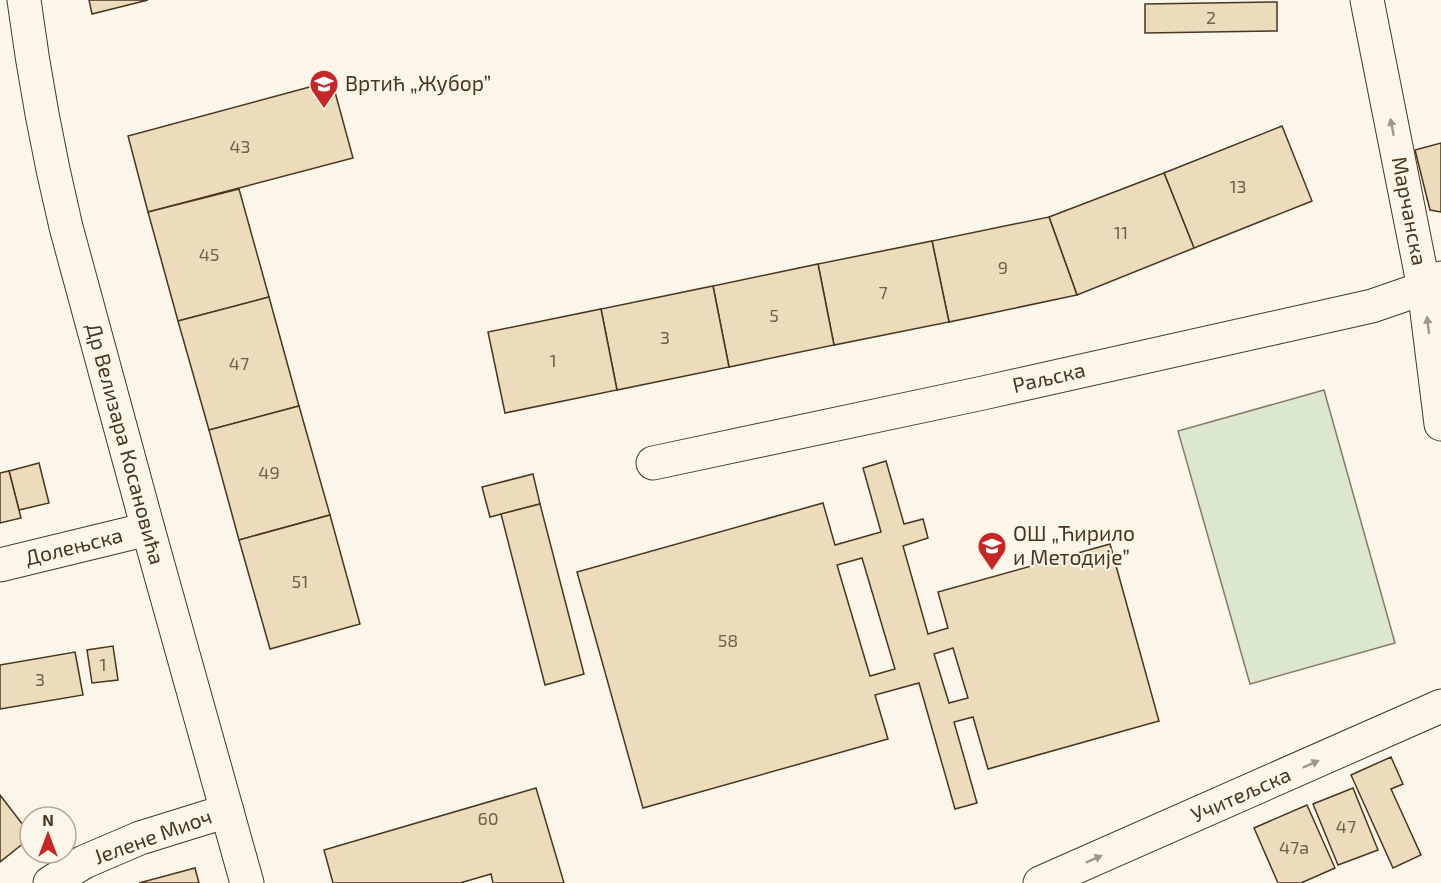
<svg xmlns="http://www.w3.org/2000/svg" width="1441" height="883" font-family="'Exo 2',sans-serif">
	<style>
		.green { fill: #dce7d0; stroke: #887966; stroke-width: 1.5 }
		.building { fill: #ecdcbc; stroke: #4a3520; stroke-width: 1.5; fill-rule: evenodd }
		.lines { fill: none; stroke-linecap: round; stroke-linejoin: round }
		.minor-casing { stroke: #4a3520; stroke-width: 35 }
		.tertiary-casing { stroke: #4a3520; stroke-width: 35 }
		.minor { stroke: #fbf6e9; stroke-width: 33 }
		.tertiary { stroke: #fbf6e9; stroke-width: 33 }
		.oneway { fill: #a29684 }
		.labels { text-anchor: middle; stroke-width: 4.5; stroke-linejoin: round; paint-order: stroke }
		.number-label { font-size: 18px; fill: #725f47 }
		.poi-label { font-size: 21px; fill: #4a3520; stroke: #fbf6e9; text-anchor: start }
		.street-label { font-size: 21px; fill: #4a3520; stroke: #fbf6e9 }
	</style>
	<rect width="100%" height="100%" fill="#fbf6e9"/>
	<path class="green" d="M1324 390 1395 643 1250 684 1178 431Z"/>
	<g class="building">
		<path d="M89 0H148L92 14Z"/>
		<path d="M1277 2V31L1145 33V4Z"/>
		<path d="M332 81 353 158 148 212 128 136Z"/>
		<path d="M1282 126 1312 201 1194 248 1164 173Z"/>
		<path d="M1441 143V212L1430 210 1415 150Z"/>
		<path d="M1164 173 1194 248 1077 295 1049 217Z"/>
		<path d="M239 189 269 297 178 321 148 212Z"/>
		<path d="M1049 217 1077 295 949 322 932 241Z"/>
		<path d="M932 241 949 322 834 345 818 264Z"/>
		<path d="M818 264 834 345 729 367 713 286Z"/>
		<path d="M713 286 729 367 617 390 601 309Z"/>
		<path d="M269 297 299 406 209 430 178 321Z"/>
		<path d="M601 309 617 390 505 413 488 332Z"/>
		<path d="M299 406 330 515 239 540 209 430Z"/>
		<path d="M886 461 904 524 923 519 928 538 903 546 928 634 948 628 938 592 1110 544 1159 721 988 769 973 717 954 722 977 803 955 809 919 683 875 695 888 739 643 808 577 572 823 503 835 545 881 532 863 468ZM862 558 895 669 870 676 837 565ZM953 648 968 698 949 703 934 654Z"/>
		<path d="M39 463 49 503 19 510 9 471Z"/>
		<path d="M9 471 21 518 0 523V473Z"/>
		<path d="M533 474 540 504 490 517 482 487Z"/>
		<path d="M540 504 584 674 545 685 501 514Z"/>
		<path d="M330 515 360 624 270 649 239 540Z"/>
		<path d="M113 646 118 680 92 683 87 650Z"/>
		<path d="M75 652 83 695 0 709V665Z"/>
		<path d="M1391 757 1403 784 1391 789 1421 855 1393 868 1351 775Z"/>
		<path d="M536 788 564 883H493L491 874 460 883H333L324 850Z"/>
		<path d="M1353 788 1378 850 1338 865 1313 804Z"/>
		<path d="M0 795 30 834V838L0 862Z"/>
		<path d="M1307 805 1335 868 1301 883H1278L1254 828Z"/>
		<path d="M195 868 199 883H139Z"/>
	</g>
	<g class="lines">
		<g class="minor-casing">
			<g id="minor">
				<path d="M1367 0 1424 288 1441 424"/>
				<path d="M653 463 983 393 1372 306 1424 288 1441 278"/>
				<path d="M0 565 148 529"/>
				<path d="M50 883 84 862 140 838 227 811"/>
				<path d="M1040 883 1441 706"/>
			</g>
		</g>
		<g class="tertiary-casing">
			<path id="tertiary" d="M24 0C34 76 48 152 66 227L148 529 247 883"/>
		</g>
		<use href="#minor" class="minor"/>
		<use href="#tertiary" class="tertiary"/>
	</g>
	<defs><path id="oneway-solid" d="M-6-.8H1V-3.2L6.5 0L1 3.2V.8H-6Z" transform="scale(1.5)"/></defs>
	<g class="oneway">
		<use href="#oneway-solid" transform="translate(1392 127) rotate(-101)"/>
		<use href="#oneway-solid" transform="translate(1428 325) rotate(-97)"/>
		<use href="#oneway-solid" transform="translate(1311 764) rotate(-24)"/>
		<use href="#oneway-solid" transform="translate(1094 859) rotate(-24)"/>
	</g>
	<defs>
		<g id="school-pin" transform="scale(1.5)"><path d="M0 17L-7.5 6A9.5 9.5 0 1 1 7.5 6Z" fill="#c62828" stroke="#fbf6e9"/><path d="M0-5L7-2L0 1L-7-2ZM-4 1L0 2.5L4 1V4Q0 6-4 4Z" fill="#fff"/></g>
	</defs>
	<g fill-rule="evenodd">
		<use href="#school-pin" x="324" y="84"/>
		<use href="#school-pin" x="992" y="546"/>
	</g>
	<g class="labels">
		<g class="number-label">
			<text x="1211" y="24">2</text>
			<text x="240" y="153">43</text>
			<text x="1238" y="193">13</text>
			<text x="1121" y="239">11</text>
			<text x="209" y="261">45</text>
			<text x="1003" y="274">9</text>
			<text x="883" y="299">7</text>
			<text x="774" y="322">5</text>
			<text x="665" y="344">3</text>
			<text x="553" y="367">1</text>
			<text x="239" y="370">47</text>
			<text x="269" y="479">49</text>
			<text x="300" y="588">51</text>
			<text x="728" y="647">58</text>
			<text x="103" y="671">1</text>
			<text x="40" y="686">3</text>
			<text x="488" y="825">60</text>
			<text x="1346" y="833">47</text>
			<text x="1294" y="854">47a</text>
		</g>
		<g class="poi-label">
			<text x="345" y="91">Вртић „Жубор”</text>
			<text x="1013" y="541">ОШ „Ћирило<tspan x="1013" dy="24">и Методије”</tspan></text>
		</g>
		<g class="street-label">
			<text transform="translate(1409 211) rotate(79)" y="7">Марчанска</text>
			<text transform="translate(1049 378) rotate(-13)" y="7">Раљска</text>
			<text transform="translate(125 444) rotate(75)" y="7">Др Велизара Косановића</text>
			<text transform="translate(74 547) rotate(-14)" y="7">Долењска</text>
			<text transform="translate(1241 795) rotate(-24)" y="7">Учитељска</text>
			<text transform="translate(153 837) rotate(-20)" y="7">Јелене Миоч</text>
		</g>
	</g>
	<g transform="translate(48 835)"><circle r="28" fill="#fbf6e9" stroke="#b4a999" stroke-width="1.5"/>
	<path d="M0-4.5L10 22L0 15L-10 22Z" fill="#c62828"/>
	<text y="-9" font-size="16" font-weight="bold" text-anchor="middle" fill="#4a3520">N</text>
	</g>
</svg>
